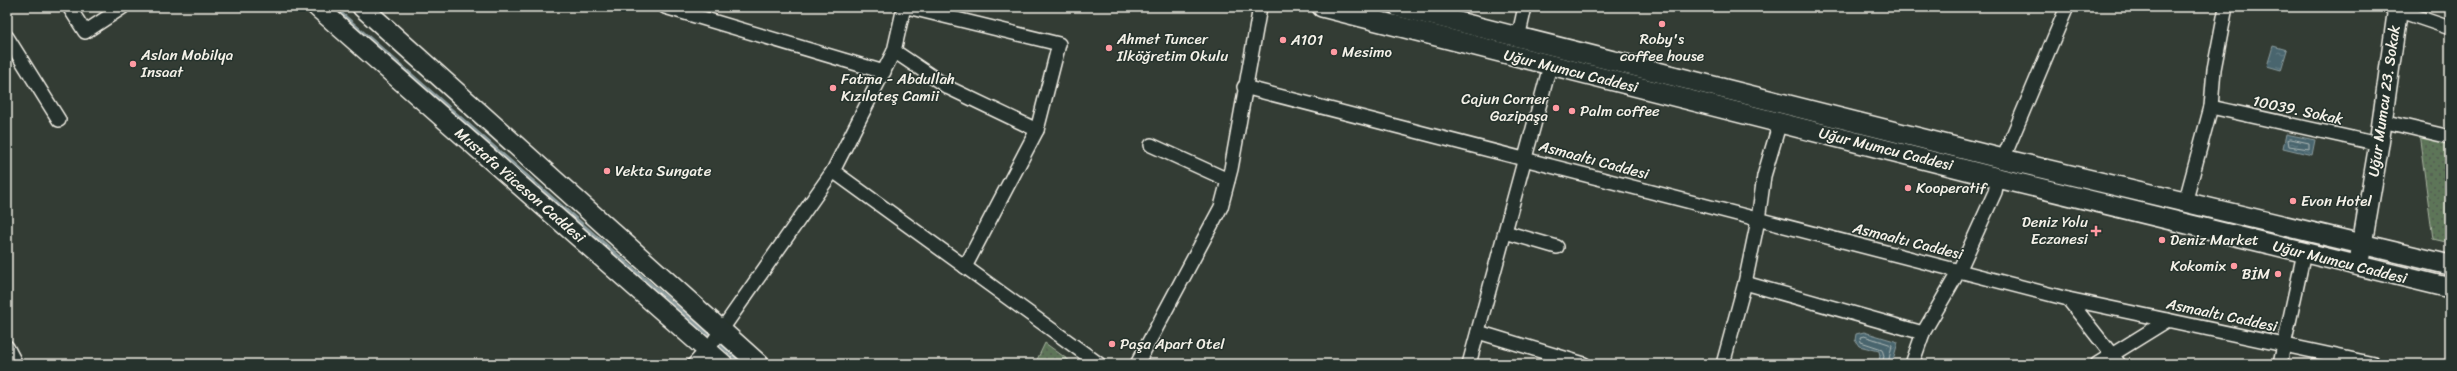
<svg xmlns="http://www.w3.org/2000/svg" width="2457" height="371" font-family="Sriracha,sans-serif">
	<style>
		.grass { fill: url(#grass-dots); stroke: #a8b2a0 }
		.water { fill: url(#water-ripples); stroke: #8d9d9f }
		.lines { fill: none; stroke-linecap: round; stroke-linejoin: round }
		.shore { stroke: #afb9b7; stroke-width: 1 }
		.stream { stroke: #8d9d9f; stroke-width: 3.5 }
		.street-casing { stroke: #f4f1e8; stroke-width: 16 }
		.secondary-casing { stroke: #f4f1e8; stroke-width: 22 }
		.street { stroke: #26332d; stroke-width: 13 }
		.secondary { stroke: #26332d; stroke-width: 19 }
		.poi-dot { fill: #ff9aa2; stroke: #26332d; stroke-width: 1.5 }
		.labels { text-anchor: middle; stroke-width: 3; stroke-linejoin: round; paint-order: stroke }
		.poi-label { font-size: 15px; fill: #f4f1e8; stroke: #26332d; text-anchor: start }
		.street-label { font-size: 15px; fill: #f4f1e8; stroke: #26332d }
	</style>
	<defs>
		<pattern id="grass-dots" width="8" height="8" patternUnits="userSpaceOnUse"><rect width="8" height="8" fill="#5d7459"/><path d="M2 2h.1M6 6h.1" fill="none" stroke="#525c4f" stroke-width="1.8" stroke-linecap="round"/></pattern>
		<pattern id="water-ripples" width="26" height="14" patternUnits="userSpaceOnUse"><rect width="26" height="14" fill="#48656e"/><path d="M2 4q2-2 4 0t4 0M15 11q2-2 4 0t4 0" fill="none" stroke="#637c83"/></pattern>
	</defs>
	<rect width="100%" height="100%" fill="#333c34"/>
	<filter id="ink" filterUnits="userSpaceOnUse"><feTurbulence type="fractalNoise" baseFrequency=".025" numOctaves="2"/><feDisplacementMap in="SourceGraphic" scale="8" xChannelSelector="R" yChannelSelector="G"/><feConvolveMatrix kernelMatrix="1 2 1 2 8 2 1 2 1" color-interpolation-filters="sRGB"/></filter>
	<g filter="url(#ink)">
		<g class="grass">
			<path d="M2419 133 2450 144V243L2433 239Z"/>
			<path d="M1045 343 1074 364H1035Z"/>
		</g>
		<g class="water">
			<path d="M2273 46 2287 50 2281 70 2267 66Z"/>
			<path d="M2286 134 2315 140 2312 155 2283 148Z"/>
			<path d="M1864 332 1898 342 1892 364H1878L1880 356 1879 351 1859 346 1855 340 1856 334Z"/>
		</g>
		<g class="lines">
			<g class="shore">
				<path d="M2291 139 2309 143V149L2289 146 2288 140Z"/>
				<path d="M1882 364 1884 356 1882 349 1861 342 1860 337 1864 336 1892 345 1888 364"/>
			</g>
			<g class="stream">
				<path d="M334 7 712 338"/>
				<path d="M717 342 742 364"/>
			</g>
			<g class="street-casing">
				<g id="street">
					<path d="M69 7 85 32 123 7"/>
					<path d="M665 7 884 72"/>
					<path d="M907 7 1059 44 1037 130 965 267"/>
					<path d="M2391 8 2450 28"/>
					<path d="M7 37 59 120"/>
					<path d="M1518 38 1525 7"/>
					<path d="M894 51 949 88 1037 130"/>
					<path d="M1244 87 2068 299 2374 364"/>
					<path d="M2211 107 2379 144"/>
					<path d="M2382 121 2450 137"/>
					<path d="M1780 122 1764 176 1758 220 1745 283 1923 333"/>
					<path d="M1151 145 1228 180"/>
					<path d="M2003 159 2067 7"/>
					<path d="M833 171 1099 364"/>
					<path d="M2185 203 2211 107 2214 69 2225 12"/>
					<path d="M1505 232 1557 247"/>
					<path d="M2068 299 2119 364"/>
					<path d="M1478 332 1584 364"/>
					<path d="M7 347 16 364"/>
					<path d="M694 364 711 345 833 171 894 51 904 7"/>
					<path d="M1137 364 1221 207 1231 169 1260 7"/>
					<path d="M1469 364 1550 66"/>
					<path d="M1723 364 1745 283"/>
					<path d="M1912 364 1923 333 1959 271 1995 192 1998 178"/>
					<path d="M2097 364 2168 320"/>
					<path d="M2280 364 2304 253"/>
				</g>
			</g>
			<g class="secondary-casing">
				<g id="secondary">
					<path d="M317 7 723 364"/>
					<path d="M362 7 759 364"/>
					<path d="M1322 7 1998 178 2450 288"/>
					<path d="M1399 7 2003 159 2450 265"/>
					<path d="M2360 256 2379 144 2398 7"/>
				</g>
			</g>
			<use href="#street" class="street"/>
			<use href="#secondary" class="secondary"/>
		</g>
	</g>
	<g class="poi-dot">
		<circle cx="1662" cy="24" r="4"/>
		<circle cx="1283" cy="40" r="4"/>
		<circle cx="1109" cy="48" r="4"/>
		<circle cx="1334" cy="52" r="4"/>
		<circle cx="133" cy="64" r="4"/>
		<circle cx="833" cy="88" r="4"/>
		<circle cx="1556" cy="108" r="4"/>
		<circle cx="1572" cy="111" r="4"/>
		<circle cx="607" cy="171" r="4"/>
		<circle cx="1908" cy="188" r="4"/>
		<circle cx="2293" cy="201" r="4"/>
		<path d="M2094 225h4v4h4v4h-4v4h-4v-4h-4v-4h4z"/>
		<circle cx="2162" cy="240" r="4"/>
		<circle cx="2234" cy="266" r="4"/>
		<circle cx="2278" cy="274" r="4"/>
		<circle cx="1112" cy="344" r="4"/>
	</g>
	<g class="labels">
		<g class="poi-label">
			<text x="1117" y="44">Ahmet Tuncer<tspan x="1117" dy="17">Ilköğretim Okulu</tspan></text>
			<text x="1662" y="44" text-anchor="middle">Roby's<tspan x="1662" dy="17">coffee house</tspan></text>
			<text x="1291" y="45">A101</text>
			<text x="1342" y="57">Mesimo</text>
			<text x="141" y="60">Aslan Mobilya<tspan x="141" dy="17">Insaat</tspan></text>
			<text x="841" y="84">Fatma - Abdullah<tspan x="841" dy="17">Kızılateş Camii</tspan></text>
			<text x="1548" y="104" text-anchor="end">Cajun Corner<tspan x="1548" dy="17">Gazipaşa</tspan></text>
			<text x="1580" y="116">Palm coffee</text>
			<text x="615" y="176">Vekta Sungate</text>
			<text x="1916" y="193">Kooperatif</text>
			<text x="2301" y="206">Evon Hotel</text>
			<text x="2088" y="227" text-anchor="end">Deniz Yolu<tspan x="2088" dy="17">Eczanesi</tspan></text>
			<text x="2170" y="245">Deniz Market</text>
			<text x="2226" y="271" text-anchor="end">Kokomix</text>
			<text x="2270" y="279" text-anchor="end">BİM</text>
			<text x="1120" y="349">Paşa Apart Otel</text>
		</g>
		<g class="street-label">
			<text transform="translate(1571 71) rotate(14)" y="5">Uğur Mumcu Caddesi</text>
			<text transform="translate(2384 101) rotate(-82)" y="5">Uğur Mumcu 23. Sokak</text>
			<text transform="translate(2298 110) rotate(12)" y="5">10039. Sokak</text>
			<text transform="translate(1886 149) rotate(14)" y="5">Uğur Mumcu Caddesi</text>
			<text transform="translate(1594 160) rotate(15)" y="5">Asmaaltı Caddesi</text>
			<text transform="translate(520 185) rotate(41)" y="5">Mustafa Yüceson Caddesi</text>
			<text transform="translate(1908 241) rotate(14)" y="5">Asmaaltı Caddesi</text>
			<text transform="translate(2340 262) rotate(14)" y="5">Uğur Mumcu Caddesi</text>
			<text transform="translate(2222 315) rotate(12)" y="5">Asmaaltı Caddesi</text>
		</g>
	</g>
	<rect width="2457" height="371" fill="none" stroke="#26332d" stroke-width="24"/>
	<rect x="12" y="12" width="2433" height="347" fill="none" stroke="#f4f1e8" stroke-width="1.5" filter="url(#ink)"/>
</svg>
